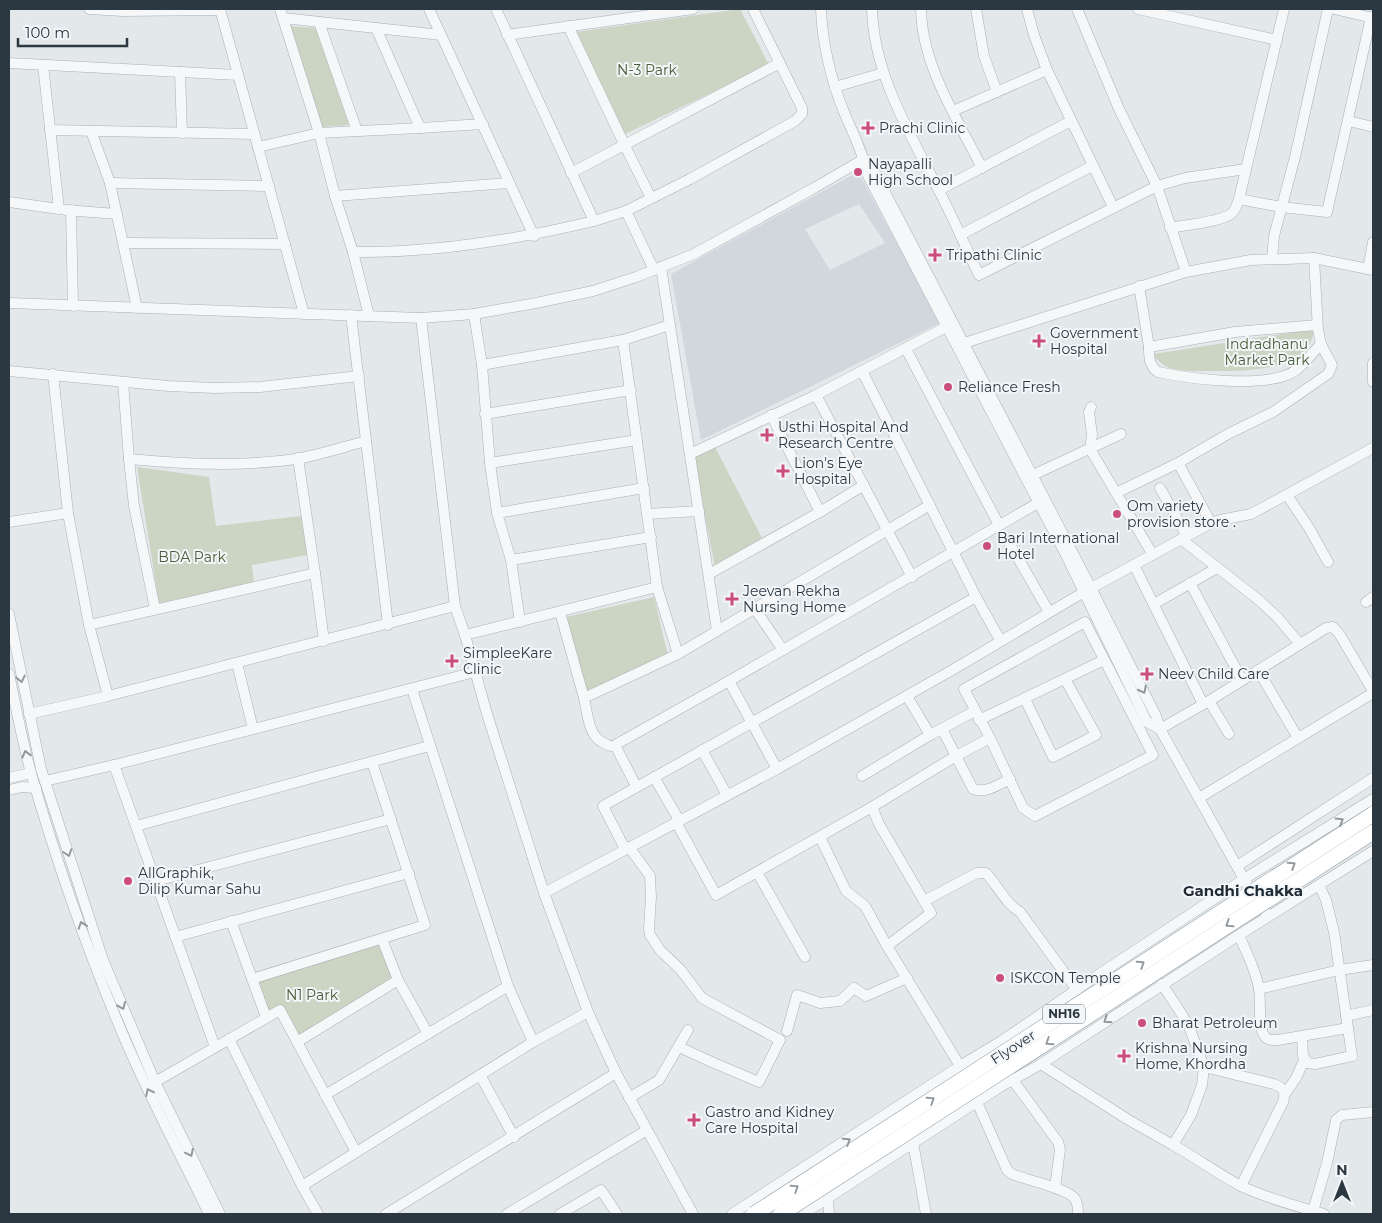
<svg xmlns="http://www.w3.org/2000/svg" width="1382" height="1223" font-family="Montserrat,sans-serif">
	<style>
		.built { fill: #d1d7dc; fill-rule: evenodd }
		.green { fill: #ccd4c4 }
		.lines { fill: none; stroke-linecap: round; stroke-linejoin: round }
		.minor-casing { stroke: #a8b0b5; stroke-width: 11 }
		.minor { stroke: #f6f7f9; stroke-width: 10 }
		.highway-bridge-casing { stroke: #8b98a1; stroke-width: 16; stroke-linecap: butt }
		.highway-bridge { stroke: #fff; stroke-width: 15 }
		.oneway { stroke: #90989e }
		.oneway2 { stroke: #959ca0 }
		.poi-dot { fill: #ca4e79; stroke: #f3f6f8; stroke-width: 2 }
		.labels { text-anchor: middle; stroke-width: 4; stroke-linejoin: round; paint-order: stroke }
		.shield { fill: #f3f6f8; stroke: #677179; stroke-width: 1 }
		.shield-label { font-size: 12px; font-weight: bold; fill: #2b3842 }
		.park-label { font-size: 14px; fill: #475e39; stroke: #f3f6f8 }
		.poi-label { font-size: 14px; fill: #2b3842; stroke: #f3f6f8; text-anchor: start }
		.street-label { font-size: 14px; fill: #2b3842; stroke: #f3f6f8 }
		.neighbourhood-label { font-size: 15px; font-weight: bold; fill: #1d2933; stroke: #f3f6f8 }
	</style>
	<rect width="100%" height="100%" fill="#e3e8eb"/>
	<path class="built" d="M858 172 940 323 701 440 671 274ZM859 204 885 243 830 270 805 229Z"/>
	<g class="green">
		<path d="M740 9 769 65 625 134 576 32Z"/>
		<path d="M289 26 316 28 349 125 320 127Z"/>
		<path d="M1314 329C1311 372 1243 371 1211 371 1199 371 1185 372 1173 369 1165 367 1160 362 1154 357V354Z"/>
		<path d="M715 447 763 540 715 567 694 459 695 457Z"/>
		<path d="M137 467 209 477 216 526 301 516 307 555 252 565 254 584 159 603Z"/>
		<path d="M654 597 668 656 588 693 566 617Z"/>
		<path d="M382 939 398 980 297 1042 280 1010 266 1017 252 979Z"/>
	</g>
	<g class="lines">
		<g class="minor-casing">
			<g id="minor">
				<path d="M89 9 122 11 220 10"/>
				<path d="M220 9 304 314"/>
				<path d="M280 9 319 133 335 196 353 252"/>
				<path d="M429 9 534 236"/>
				<path d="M496 9 594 221 626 211"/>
				<path d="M821 9C822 41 831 81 844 112 852 132 863 151 867 174L1067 557 1147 722 1160 729"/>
				<path d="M872 9C874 75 909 131 938 189 953 217 965 246 979 275L1157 186 1186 272"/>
				<path d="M921 9C922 66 957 118 982 168"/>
				<path d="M976 9 984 56 997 92"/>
				<path d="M1077 9 1119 109 1157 186 1185 178 1246 169"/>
				<path d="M1138 9 1277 40"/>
				<path d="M1334 9 1373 18"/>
				<path d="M283 18 441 35"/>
				<path d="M319 22 357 131"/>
				<path d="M568 26 625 146 651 198"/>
				<path d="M507 35 693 9"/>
				<path d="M9 63 238 75"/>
				<path d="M1047 70 1113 207"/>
				<path d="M180 72 182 133"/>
				<path d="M835 87 883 73"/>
				<path d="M953 111 1047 70 1034 35 1027 9"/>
				<path d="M1349 121 1373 127"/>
				<path d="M420 128 483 124"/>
				<path d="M50 130 254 134"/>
				<path d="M91 131 110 183 137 308"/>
				<path d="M258 147 319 133 420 128 376 28"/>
				<path d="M864 159 875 173 1091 588 1156 716 1160 729 1244 879 1268 916"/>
				<path d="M571 173 780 63"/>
				<path d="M110 183 269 186"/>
				<path d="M939 190 1071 121"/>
				<path d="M335 196 509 183"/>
				<path d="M1239 199 1281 207 1327 212 1371 17"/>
				<path d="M9 202 59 209 43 65"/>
				<path d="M65 210 117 214"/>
				<path d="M71 210 73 306"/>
				<path d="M1170 228C1184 225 1222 222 1232 213 1236 210 1237 204 1239 199L1284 9"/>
				<path d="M960 235 1092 166"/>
				<path d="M124 243 285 244"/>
				<path d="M1272 259 1274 236 1295 157 1328 9"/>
				<path d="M661 267 717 631"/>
				<path d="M1368 269 1373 242"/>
				<path d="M654 270 626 211 690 179 795 121 802 114V108L753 9"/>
				<path d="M1139 286 1149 347 1235 332 1317 325"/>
				<path d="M9 303 421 318 474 314 536 303 593 291 636 277 694 254 814 188 864 159"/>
				<path d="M474 314 482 365 490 463 497 513 511 560 520 622"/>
				<path d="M351 315 388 625"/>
				<path d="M369 316 353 252C434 253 515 240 594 221"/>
				<path d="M421 318 455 606 465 635"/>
				<path d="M623 340 657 587"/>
				<path d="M958 345 1186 272 1251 260 1314 258 1373 270"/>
				<path d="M1149 347C1149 357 1149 366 1158 372 1190 379 1256 387 1287 375 1301 370 1311 354 1321 344"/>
				<path d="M906 349 999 525"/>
				<path d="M1373 363V382"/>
				<path d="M482 365 623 340 670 325"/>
				<path d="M9 371 168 386 215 388 260 387 359 376"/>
				<path d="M862 371 976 597 1000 640"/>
				<path d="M53 374 68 513 89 625 108 696"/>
				<path d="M123 382 129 459C185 464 240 467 296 459 319 455 343 447 366 441"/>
				<path d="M816 395 912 577"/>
				<path d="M1091 407 1089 412 1092 435 1090 449 1153 555"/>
				<path d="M485 414 631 390"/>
				<path d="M771 415 820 512 864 485"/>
				<path d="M690 454 816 395 946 327"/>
				<path d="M298 458 315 573"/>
				<path d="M129 459 134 506 155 609"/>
				<path d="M490 463 637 440"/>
				<path d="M1178 463 1211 523"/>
				<path d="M1033 475 1121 434"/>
				<path d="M1160 488 1187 536"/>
				<path d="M1116 493 1178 463 1228 434 1273 412 1328 374 1332 365 1321 344 1318 330 1314 258"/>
				<path d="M1287 495 1309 528 1328 562"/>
				<path d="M497 513 644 488"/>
				<path d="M647 514 699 511"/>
				<path d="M9 522 68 513"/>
				<path d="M1007 539 1049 612"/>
				<path d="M1181 539 1260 601 1278 618 1300 644"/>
				<path d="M511 560 651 537"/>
				<path d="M1134 565 1203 704"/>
				<path d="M709 574 820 512"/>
				<path d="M1190 583 1242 680"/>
				<path d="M1366 602 1373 597"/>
				<path d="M1154 604 1217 568"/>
				<path d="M755 609 783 650"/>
				<path d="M560 612 584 698 678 654"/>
				<path d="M9 614 41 769 103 960 155 1082 220 1214"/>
				<path d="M89 625 315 573 324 641"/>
				<path d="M237 663 253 729"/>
				<path d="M1258 670 1298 738"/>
				<path d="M9 674C16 707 22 740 31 773 56 860 86 947 121 1030 147 1093 180 1153 209 1214"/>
				<path d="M729 681 777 769"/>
				<path d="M412 689 508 986 533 1042"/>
				<path d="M907 696 930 735"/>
				<path d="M584 698C589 721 588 743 616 747"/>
				<path d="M1025 699 1053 757 1096 735 1065 679"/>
				<path d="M1209 701 1229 734"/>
				<path d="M29 714 108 696 455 606"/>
				<path d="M979 720 1104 660"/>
				<path d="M942 729 973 789C986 794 999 784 1010 779"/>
				<path d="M1160 729 1209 701 1326 628 1333 627 1340 635 1373 691"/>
				<path d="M702 750 727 795"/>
				<path d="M114 765 215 1047"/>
				<path d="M862 776 930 735 975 711"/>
				<path d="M654 777 679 820"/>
				<path d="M9 778 31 773"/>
				<path d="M45 781 114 765 475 672"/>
				<path d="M636 786 615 745 729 681 1038 503"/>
				<path d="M9 790 22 787 36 788"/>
				<path d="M1199 798 1373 693"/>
				<path d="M872 807 956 756 990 738 1023 808 1035 816 1153 755 1085 622 964 689 990 738"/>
				<path d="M676 822 716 895 872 807 879 824 924 901"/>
				<path d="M136 826 429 746"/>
				<path d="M820 837 846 891 865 906 887 946"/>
				<path d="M629 847 650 876 651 897 649 928 650 935 660 950 680 969 702 998 780 1040 759 1082 714 1063 679 1047"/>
				<path d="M625 849 603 806 976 597"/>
				<path d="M1237 866 1373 778"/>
				<path d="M757 872 805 957"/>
				<path d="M156 881 391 819"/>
				<path d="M544 893 777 769 954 669 1084 592 1211 523 1220 520 1251 514 1373 448"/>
				<path d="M231 921 266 1017"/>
				<path d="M1239 935C1246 952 1256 970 1259 989 1261 1001 1258 1026 1264 1035 1267 1041 1273 1040 1278 1040L1348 1028"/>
				<path d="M175 937 409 873"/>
				<path d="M382 939 398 980 428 1034"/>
				<path d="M252 979 425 925 372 762"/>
				<path d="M1162 984 1188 1024 1204 1067 1202 1085 1191 1115 1173 1145C1197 1158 1219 1175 1243 1187 1269 1199 1296 1206 1324 1214"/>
				<path d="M1259 989 1339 970 1373 965"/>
				<path d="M1346 1016 1373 1010"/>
				<path d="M787 1031 797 995 820 1003 840 1001 854 988 866 996 907 978"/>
				<path d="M1302 1036 1303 1056 1308 1063 1315 1064 1352 1056 1334 932 1326 900 1319 885"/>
				<path d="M229 1039 302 1186 318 1214"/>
				<path d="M297 1042 398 980"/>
				<path d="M1041 1064 1127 1119 1173 1145"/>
				<path d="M960 1066 887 946 931 913 924 901 977 873H986C998 886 1005 903 1020 912L1077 990"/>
				<path d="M1204 1067 1274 1084C1284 1088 1286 1092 1283 1102L1241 1186"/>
				<path d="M480 1075 514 1137"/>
				<path d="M1012 1079 1058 1142 1060 1149 1055 1188"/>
				<path d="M155 1082 280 1010 356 1152"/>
				<path d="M1285 1094 1296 1078 1304 1060"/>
				<path d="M325 1095 508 986"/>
				<path d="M629 1098 659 1080 688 1030"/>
				<path d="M977 1102 1007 1170 1012 1174C1025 1180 1068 1188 1075 1199 1078 1203 1078 1209 1078 1214"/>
				<path d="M913 1143 926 1214"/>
				<path d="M302 1186 533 1042 588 1012"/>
				<path d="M828 1199 829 1214"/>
				<path d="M1313 1211 1327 1163 1336 1120 1342 1115 1373 1112"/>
				<path d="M386 1214 616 1073"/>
				<path d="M507 1214 647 1130"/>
				<path d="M560 1214 601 1190 617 1214"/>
				<path d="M693 1214 616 1073 588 1012 544 893 487 714 465 635 657 587 678 654 930 505"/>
				<path d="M732 1214 960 1066 1003 1040 1107 969 1244 879 1373 799"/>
				<path d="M803 1214 1000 1087 1041 1064 1239 935 1373 851"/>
			</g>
		</g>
		<use href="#minor" class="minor"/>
		<g class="highway-bridge-casing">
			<g id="highway-bridge">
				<path d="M754 1214 1373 814"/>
				<path d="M781 1214 1373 832"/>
			</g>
		</g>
		<use href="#highway-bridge" class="highway-bridge"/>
	</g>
	<defs><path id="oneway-chevron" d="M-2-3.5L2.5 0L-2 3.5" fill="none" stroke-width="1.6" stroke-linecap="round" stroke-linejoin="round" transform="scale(1.25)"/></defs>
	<g class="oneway">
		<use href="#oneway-chevron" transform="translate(21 679) rotate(78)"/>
		<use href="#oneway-chevron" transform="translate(1143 690) rotate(63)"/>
		<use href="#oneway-chevron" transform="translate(26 754) rotate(-104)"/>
		<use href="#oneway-chevron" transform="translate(1340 821) rotate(-32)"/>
		<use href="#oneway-chevron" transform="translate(68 853) rotate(72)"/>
		<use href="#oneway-chevron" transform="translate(82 925) rotate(-109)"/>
		<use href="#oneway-chevron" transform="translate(122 1006) rotate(67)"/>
		<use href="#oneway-chevron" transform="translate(1107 1020) rotate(146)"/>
		<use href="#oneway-chevron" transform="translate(149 1092) rotate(-116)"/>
		<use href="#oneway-chevron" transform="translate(847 1141) rotate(-33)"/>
		<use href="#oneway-chevron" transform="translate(190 1153) rotate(64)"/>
	</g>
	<g class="oneway2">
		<use href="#oneway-chevron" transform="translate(1292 865) rotate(-33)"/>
		<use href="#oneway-chevron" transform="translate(1229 924) rotate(147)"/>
		<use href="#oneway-chevron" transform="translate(1141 964) rotate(-33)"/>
		<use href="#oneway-chevron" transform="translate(1049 1042) rotate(147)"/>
		<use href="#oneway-chevron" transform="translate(931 1100) rotate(-33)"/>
		<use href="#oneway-chevron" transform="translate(795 1188) rotate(-33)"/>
	</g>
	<g class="poi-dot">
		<path d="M865.5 120.5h5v5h5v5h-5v5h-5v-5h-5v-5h5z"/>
		<circle cx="858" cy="172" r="5"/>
		<path d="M932.5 247.5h5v5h5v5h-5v5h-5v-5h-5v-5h5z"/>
		<path d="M1036.5 333.5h5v5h5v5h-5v5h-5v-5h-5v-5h5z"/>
		<circle cx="948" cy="387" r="5"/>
		<path d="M764.5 427.5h5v5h5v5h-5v5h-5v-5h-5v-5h5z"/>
		<path d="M780.5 463.5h5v5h5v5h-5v5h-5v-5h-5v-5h5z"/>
		<circle cx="1117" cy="514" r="5"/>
		<circle cx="987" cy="546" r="5"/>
		<path d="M729.5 591.5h5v5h5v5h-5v5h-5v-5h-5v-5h5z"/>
		<path d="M449.5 653.5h5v5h5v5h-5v5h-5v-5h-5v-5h5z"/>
		<path d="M1144.5 666.5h5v5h5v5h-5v5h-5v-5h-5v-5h5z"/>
		<circle cx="128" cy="881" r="5"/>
		<circle cx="1000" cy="978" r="5"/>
		<circle cx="1142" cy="1023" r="5"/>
		<path d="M1121.5 1048.5h5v5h5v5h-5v5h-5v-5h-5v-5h5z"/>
		<path d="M691.5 1112.5h5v5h5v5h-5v5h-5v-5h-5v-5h5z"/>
	</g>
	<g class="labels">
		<rect class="shield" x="1043" y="1004.5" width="42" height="19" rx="4"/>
		<g class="shield-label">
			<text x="1064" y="1018">NH16</text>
		</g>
		<g class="park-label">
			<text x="647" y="75">N-3 Park</text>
			<text x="1267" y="349">Indradhanu<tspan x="1267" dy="16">Market Park</tspan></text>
			<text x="192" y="562">BDA Park</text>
			<text x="312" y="1000">N1 Park</text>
		</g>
		<g class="poi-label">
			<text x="879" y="133">Prachi Clinic</text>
			<text x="868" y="169">Nayapalli<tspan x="868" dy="16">High School</tspan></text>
			<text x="946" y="260">Tripathi Clinic</text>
			<text x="1050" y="338">Government<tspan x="1050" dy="16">Hospital</tspan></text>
			<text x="958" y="392">Reliance Fresh</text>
			<text x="778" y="432">Usthi Hospital And<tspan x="778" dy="16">Research Centre</tspan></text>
			<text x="794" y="468">Lion's Eye<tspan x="794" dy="16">Hospital</tspan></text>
			<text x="1127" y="511">Om variety<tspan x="1127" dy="16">provision store .</tspan></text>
			<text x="997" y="543">Bari International<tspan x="997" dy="16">Hotel</tspan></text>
			<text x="743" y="596">Jeevan Rekha<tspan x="743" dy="16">Nursing Home</tspan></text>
			<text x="463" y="658">SimpleeKare<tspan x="463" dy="16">Clinic</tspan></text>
			<text x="1158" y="679">Neev Child Care</text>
			<text x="138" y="878">AllGraphik,<tspan x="138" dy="16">Dilip Kumar Sahu</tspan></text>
			<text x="1010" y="983">ISKCON Temple</text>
			<text x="1152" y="1028">Bharat Petroleum</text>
			<text x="1135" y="1053">Krishna Nursing<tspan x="1135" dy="16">Home, Khordha</tspan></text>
			<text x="705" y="1117">Gastro and Kidney<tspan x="705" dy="16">Care Hospital</tspan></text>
		</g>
		<g class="street-label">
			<text transform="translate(1013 1047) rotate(-33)" y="5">Flyover</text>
		</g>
		<g class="neighbourhood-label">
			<text x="1243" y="896">Gandhi Chakka</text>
		</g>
	</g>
	<rect width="1382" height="1223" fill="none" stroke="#2b3842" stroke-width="20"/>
	<g transform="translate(1342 1183)" stroke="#f3f6f8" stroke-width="4" paint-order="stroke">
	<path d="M0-4L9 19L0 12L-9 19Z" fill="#2b3842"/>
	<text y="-8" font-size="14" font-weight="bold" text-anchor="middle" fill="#2b3842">N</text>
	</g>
	<path d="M18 38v8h109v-8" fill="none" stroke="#2b3842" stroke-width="2.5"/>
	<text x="25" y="38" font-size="15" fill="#2b3842" stroke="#f3f6f8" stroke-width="4" paint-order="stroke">100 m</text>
</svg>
